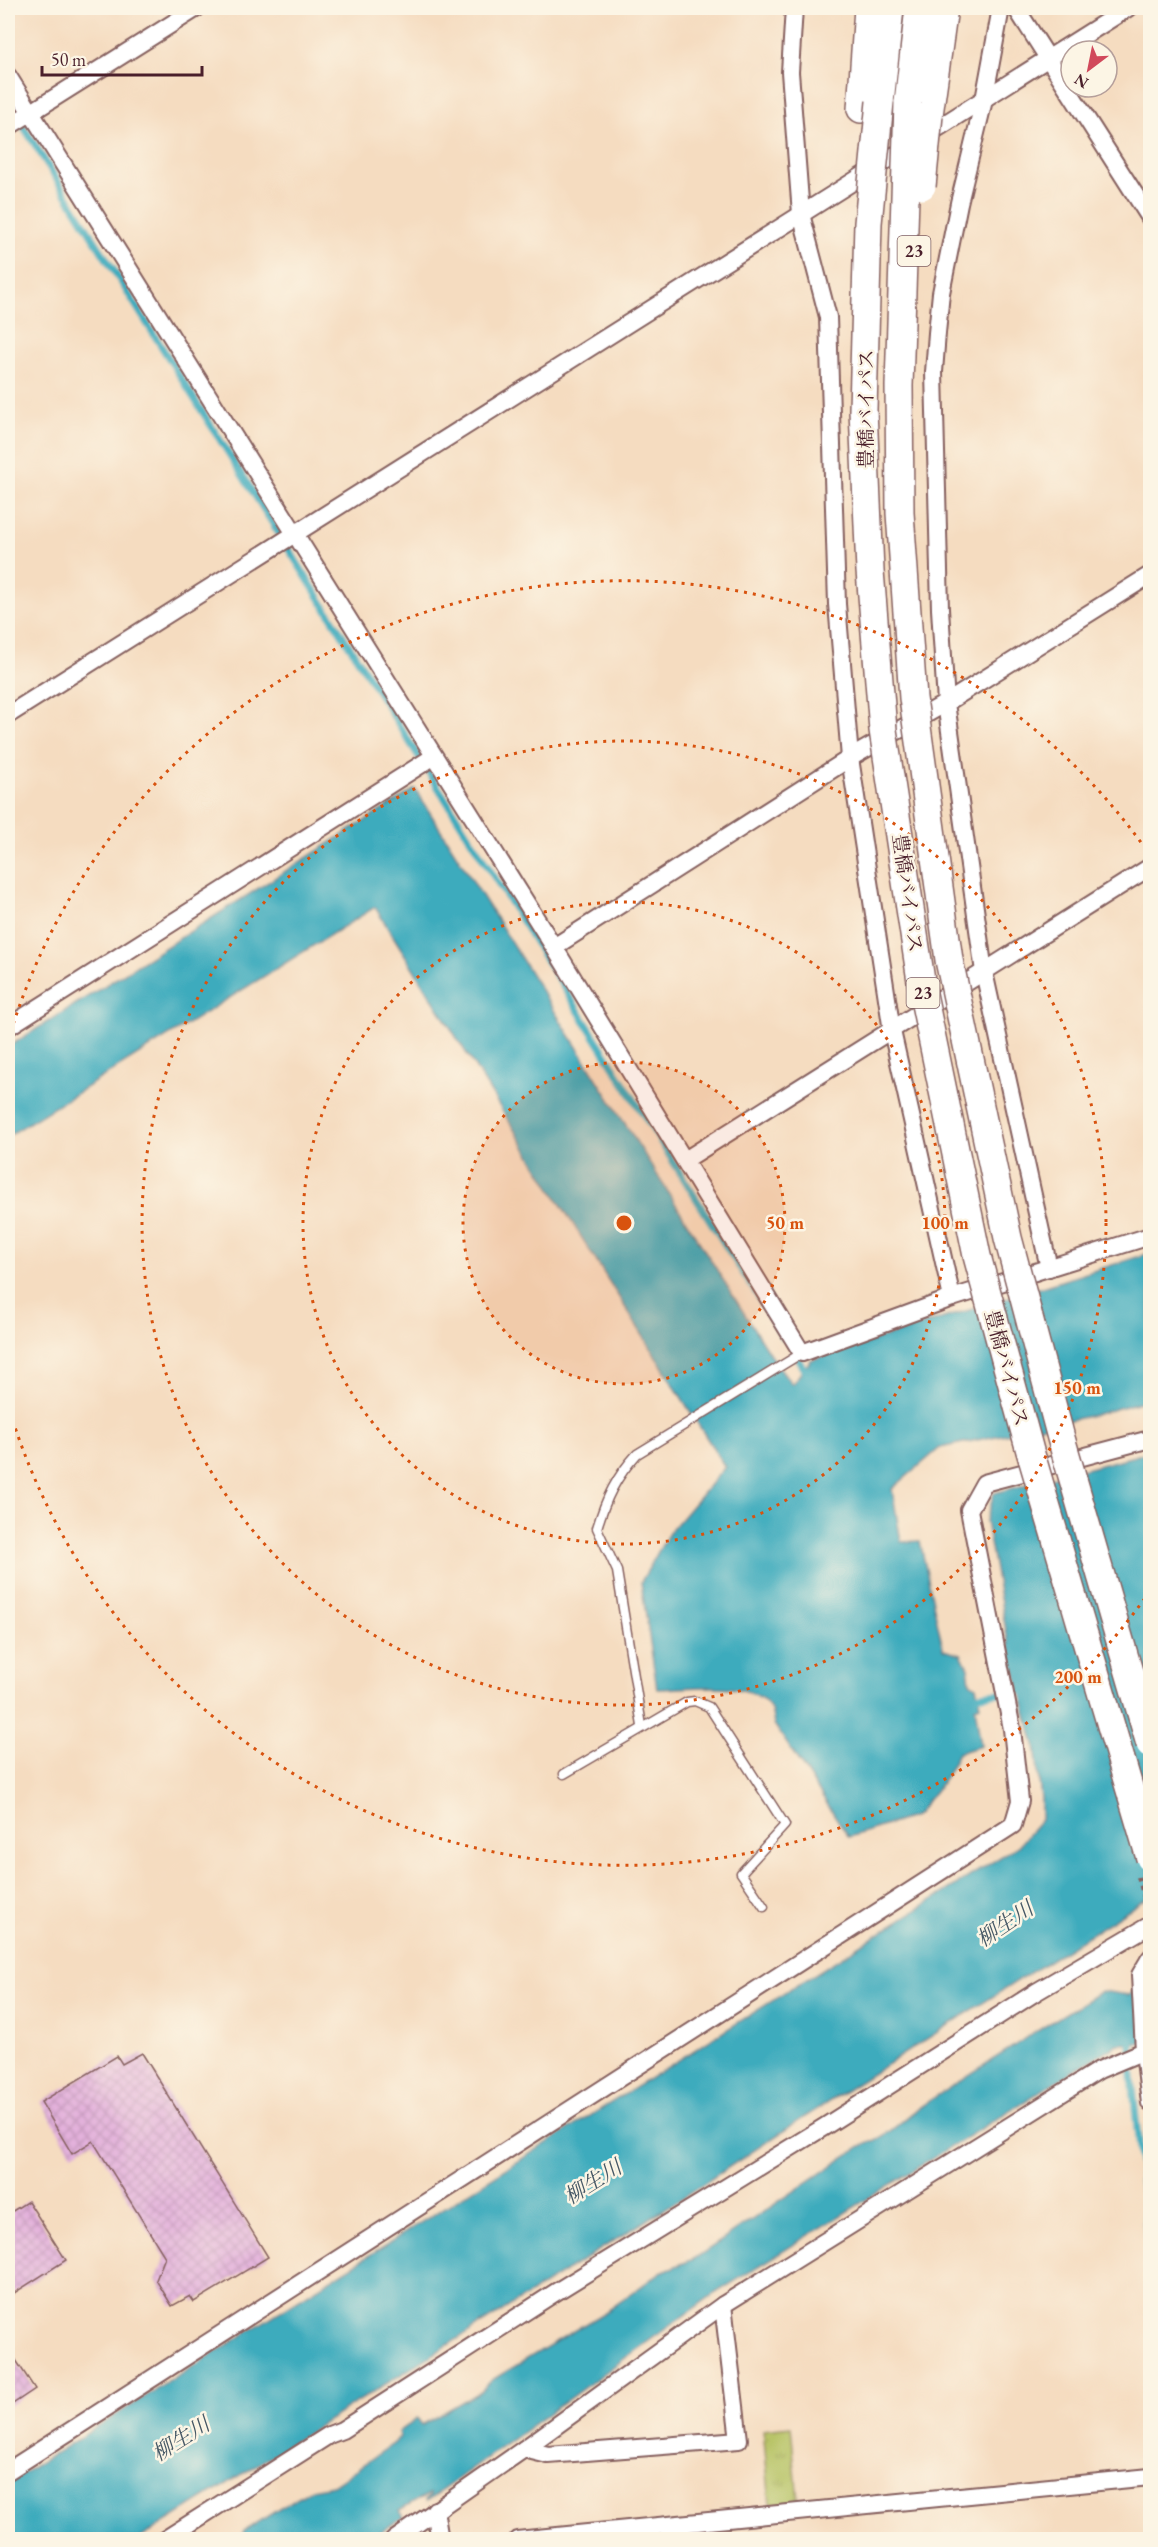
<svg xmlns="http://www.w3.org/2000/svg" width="1158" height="2547" font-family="'EB Garamond','Noto Serif JP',serif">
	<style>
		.park { fill: url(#park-tufts); stroke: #807048; stroke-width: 1.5 }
		.water { fill: #3eabbd; stroke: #446574; stroke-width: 1.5 }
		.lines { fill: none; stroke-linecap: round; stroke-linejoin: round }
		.stream { stroke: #3eabbd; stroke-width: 7 }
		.building { fill: url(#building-cross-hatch) }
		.service-casing { stroke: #86615f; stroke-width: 11 }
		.minor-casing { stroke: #86615f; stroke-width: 20 }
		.trunk-casing { stroke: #86615f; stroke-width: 30 }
		.service { stroke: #fff; stroke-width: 8 }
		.minor { stroke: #fff; stroke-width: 16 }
		.trunk { stroke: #fff; stroke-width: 27 }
		.trunk-bridge-casing { stroke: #86615f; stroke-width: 30; stroke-linecap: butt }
		.path-bridge { stroke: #86615f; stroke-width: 4; stroke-dasharray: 4.5 4.5; stroke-linecap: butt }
		.trunk-bridge { stroke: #fff; stroke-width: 27 }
		.ring { fill: none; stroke: #d8530f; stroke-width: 3; stroke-dasharray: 3 6 }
		.labels { text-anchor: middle; stroke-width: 5; stroke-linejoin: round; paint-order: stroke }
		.shield { fill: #fcf5e5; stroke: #7f5f63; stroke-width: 1.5 }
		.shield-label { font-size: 18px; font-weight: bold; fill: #4a1f2b }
		.street-label { font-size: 20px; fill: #4a1f2b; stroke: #fcf5e5 }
		.water-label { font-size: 21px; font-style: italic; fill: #455765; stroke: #fcf5e5 }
		.centre { fill: #d8530f; stroke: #fcf5e5; stroke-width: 3 }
		.ring-label { font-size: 18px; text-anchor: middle; font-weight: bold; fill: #d8530f; stroke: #fcf5e5; stroke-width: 5; stroke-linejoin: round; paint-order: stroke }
	</style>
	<defs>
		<pattern id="park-tufts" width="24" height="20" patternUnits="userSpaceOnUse" patternTransform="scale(1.5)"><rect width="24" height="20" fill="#b6c264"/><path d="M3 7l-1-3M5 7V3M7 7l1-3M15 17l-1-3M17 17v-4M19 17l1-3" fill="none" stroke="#9ea657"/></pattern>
		<pattern id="building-cross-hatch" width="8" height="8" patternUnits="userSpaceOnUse" patternTransform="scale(1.5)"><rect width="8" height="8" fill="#e3b1db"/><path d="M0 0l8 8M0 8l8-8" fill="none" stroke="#c498bc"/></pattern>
	</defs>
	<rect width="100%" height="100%" fill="#fcf5e5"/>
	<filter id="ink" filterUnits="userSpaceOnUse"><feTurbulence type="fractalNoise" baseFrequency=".0167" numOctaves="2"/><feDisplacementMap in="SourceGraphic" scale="12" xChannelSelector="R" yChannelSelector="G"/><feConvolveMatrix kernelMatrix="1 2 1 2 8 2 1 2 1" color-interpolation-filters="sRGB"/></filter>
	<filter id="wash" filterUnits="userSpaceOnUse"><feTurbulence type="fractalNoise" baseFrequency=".008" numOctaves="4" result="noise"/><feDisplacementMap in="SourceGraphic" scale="24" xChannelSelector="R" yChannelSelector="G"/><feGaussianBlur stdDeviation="1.35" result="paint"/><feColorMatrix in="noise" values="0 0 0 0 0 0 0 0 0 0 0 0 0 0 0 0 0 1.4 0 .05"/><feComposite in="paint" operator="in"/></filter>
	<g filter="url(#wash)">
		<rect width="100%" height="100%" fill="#f5dcc0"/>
		<path class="park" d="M791 2426 798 2501 770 2504 763 2429Z"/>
		<g class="water">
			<path d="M415 789 771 1356 792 1384 811 1360 1150 1253V1399L1094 1415 940 1448 892 1489 901 1542 920 1541 943 1649 961 1654 968 1668 970 1682 976 1686 980 1705 975 1707 981 1746 958 1753 945 1778 915 1816 849 1837 774 1724C773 1718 772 1710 769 1706 751 1678 687 1689 657 1689L641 1582 669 1533 725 1467 375 907 8 1136V1047Z"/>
			<path d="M1150 1452V1896L797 2122 682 2198 139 2539 8 2540V2483L1018 1846 1041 1820V1799L1035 1744 1011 1658 986 1521 994 1493Z"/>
			<path d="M1150 1976V2043L1117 2044 714 2294 427 2501 426 2499 431 2495 430 2493 399 2511 403 2517 371 2539 239 2540 244 2531 311 2489 333 2485 393 2444 400 2438 398 2432 417 2418 422 2425 481 2391 492 2380 610 2309 661 2272 694 2259 861 2146C892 2136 900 2120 926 2103 984 2065 1042 2027 1102 1991L1129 1995Z"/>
		</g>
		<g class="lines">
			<g class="stream">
				<path d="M8 102 783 1337"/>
				<path d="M794 1354 808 1374"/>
				<path d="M971 1696 1028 1690"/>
				<path d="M1131 2035V2066L1150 2266"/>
			</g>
		</g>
		<g id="blocks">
			<g class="building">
				<path d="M142 2053 268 2257 194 2302 190 2296 172 2306 156 2280 165 2257 93 2141 72 2154 41 2102 117 2056 122 2064Z"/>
				<path d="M28 2201 66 2260 8 2297V2214Z"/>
				<path d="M8 2348 35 2389 8 2407Z"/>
			</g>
		</g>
	</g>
	<g filter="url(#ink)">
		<use href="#blocks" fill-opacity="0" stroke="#86615f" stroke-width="1.5"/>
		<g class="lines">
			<g class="service-casing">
				<g id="service">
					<path d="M642 1726 617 1571 597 1528C606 1498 616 1477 637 1454L802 1353"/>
					<path d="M564 1774 687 1702 695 1701 709 1707 785 1825 741 1873 764 1907"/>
				</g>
			</g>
			<g class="minor-casing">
				<g id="minor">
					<path d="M794 8 790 72 801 214 828 317 837 604 850 758 892 1031 952 1298"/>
					<path d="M1001 8 984 100 959 203 941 293 937 333 934 372 940 609 946 703 984 972 1049 1268"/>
					<path d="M1016 8 1150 218"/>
					<path d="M8 76 554 947 802 1353 952 1298 1150 1236"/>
					<path d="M8 127 197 8"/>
					<path d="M8 715 1128 8"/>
					<path d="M554 947 850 758 946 703 1150 575"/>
					<path d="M8 1027 433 757"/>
					<path d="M685 1160 1150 867"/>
					<path d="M1150 1958 1140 1975 1144 2051 1150 2103"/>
					<path d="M524 2449 548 2455 739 2440 723 2305"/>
					<path d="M8 2471 1013 1825 1020 1801 1012 1729 969 1510 984 1483 1150 1439"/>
					<path d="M435 2510 440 2540"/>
					<path d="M164 2540 329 2435 342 2430 556 2292 824 2127 1036 1992 1150 1925"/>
					<path d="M394 2540 524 2449 723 2305 1099 2070 1144 2051 1150 2053"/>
					<path d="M517 2540 1150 2477"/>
				</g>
			</g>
			<g class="trunk-casing">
				<g id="trunk">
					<path d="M880 102 890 8"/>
					<path d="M908 103 919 8"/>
					<path d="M861 109 868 8"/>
					<path d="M929 115 944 8"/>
				</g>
			</g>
			<use href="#service" class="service"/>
			<use href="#minor" class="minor"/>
			<use href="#trunk" class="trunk"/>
			<g class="trunk-bridge-casing">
				<g id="trunk-bridge">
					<path d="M880 102 868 223 863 410 870 571 883 730 923 994 977 1256 1030 1451 1150 1858"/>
					<path d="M908 103 899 386 900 513 913 698 949 960 1008 1238 1061 1438 1150 1744"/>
					<path d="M922 186 929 115"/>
				</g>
			</g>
			<path class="path-bridge" d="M1138 1877 1150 1919"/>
			<use href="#trunk-bridge" class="trunk-bridge"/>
		</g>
	</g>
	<circle cx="624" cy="1223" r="161" fill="#d8530f" fill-opacity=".12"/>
	<g class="ring">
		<circle cx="624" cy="1223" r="161"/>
		<circle cx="624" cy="1223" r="321"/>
		<circle cx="624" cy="1223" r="482"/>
		<path d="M1150 1591A642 642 0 0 1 8 1405M8 1041A642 642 0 0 1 1150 855"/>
	</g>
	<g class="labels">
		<g class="shield">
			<rect x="897.5" y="236" width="33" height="30" rx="4.5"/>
			<rect x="906.5" y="978" width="33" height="30" rx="4.5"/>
		</g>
		<g class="shield-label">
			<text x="914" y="257">23</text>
			<text x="923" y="999">23</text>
		</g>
		<g class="street-label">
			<text transform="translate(866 409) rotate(-90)" y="7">豊橋バイパス</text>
			<text transform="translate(908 893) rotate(82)" y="7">豊橋バイパス</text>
			<text transform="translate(1007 1368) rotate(75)" y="7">豊橋バイパス</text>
		</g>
		<g class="water-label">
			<text transform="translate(1005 1924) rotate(-34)" y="7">柳生川</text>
			<text transform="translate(593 2182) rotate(-32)" y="7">柳生川</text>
			<text transform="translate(181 2439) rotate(-32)" y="7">柳生川</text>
		</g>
	</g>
	<circle cx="624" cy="1223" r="9" class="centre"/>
	<g class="ring-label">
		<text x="785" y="1229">50 m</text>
		<text x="945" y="1229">100 m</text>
		<text x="1077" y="1394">150 m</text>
		<text x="1078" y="1683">200 m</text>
	</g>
	<rect width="1158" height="2547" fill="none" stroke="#fcf5e5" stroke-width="30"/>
	<g transform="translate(1089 69) rotate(212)"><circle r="28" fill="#fcf5e5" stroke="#b59f9b" stroke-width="1.5"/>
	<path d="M0-4.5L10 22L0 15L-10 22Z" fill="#d1495b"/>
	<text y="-9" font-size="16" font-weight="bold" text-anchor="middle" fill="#4a1f2b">N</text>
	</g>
	<path d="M42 66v9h160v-9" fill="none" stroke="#4a1f2b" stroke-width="3"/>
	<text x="51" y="66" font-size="18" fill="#4a1f2b" stroke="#fcf5e5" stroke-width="4.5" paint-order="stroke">50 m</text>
</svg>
